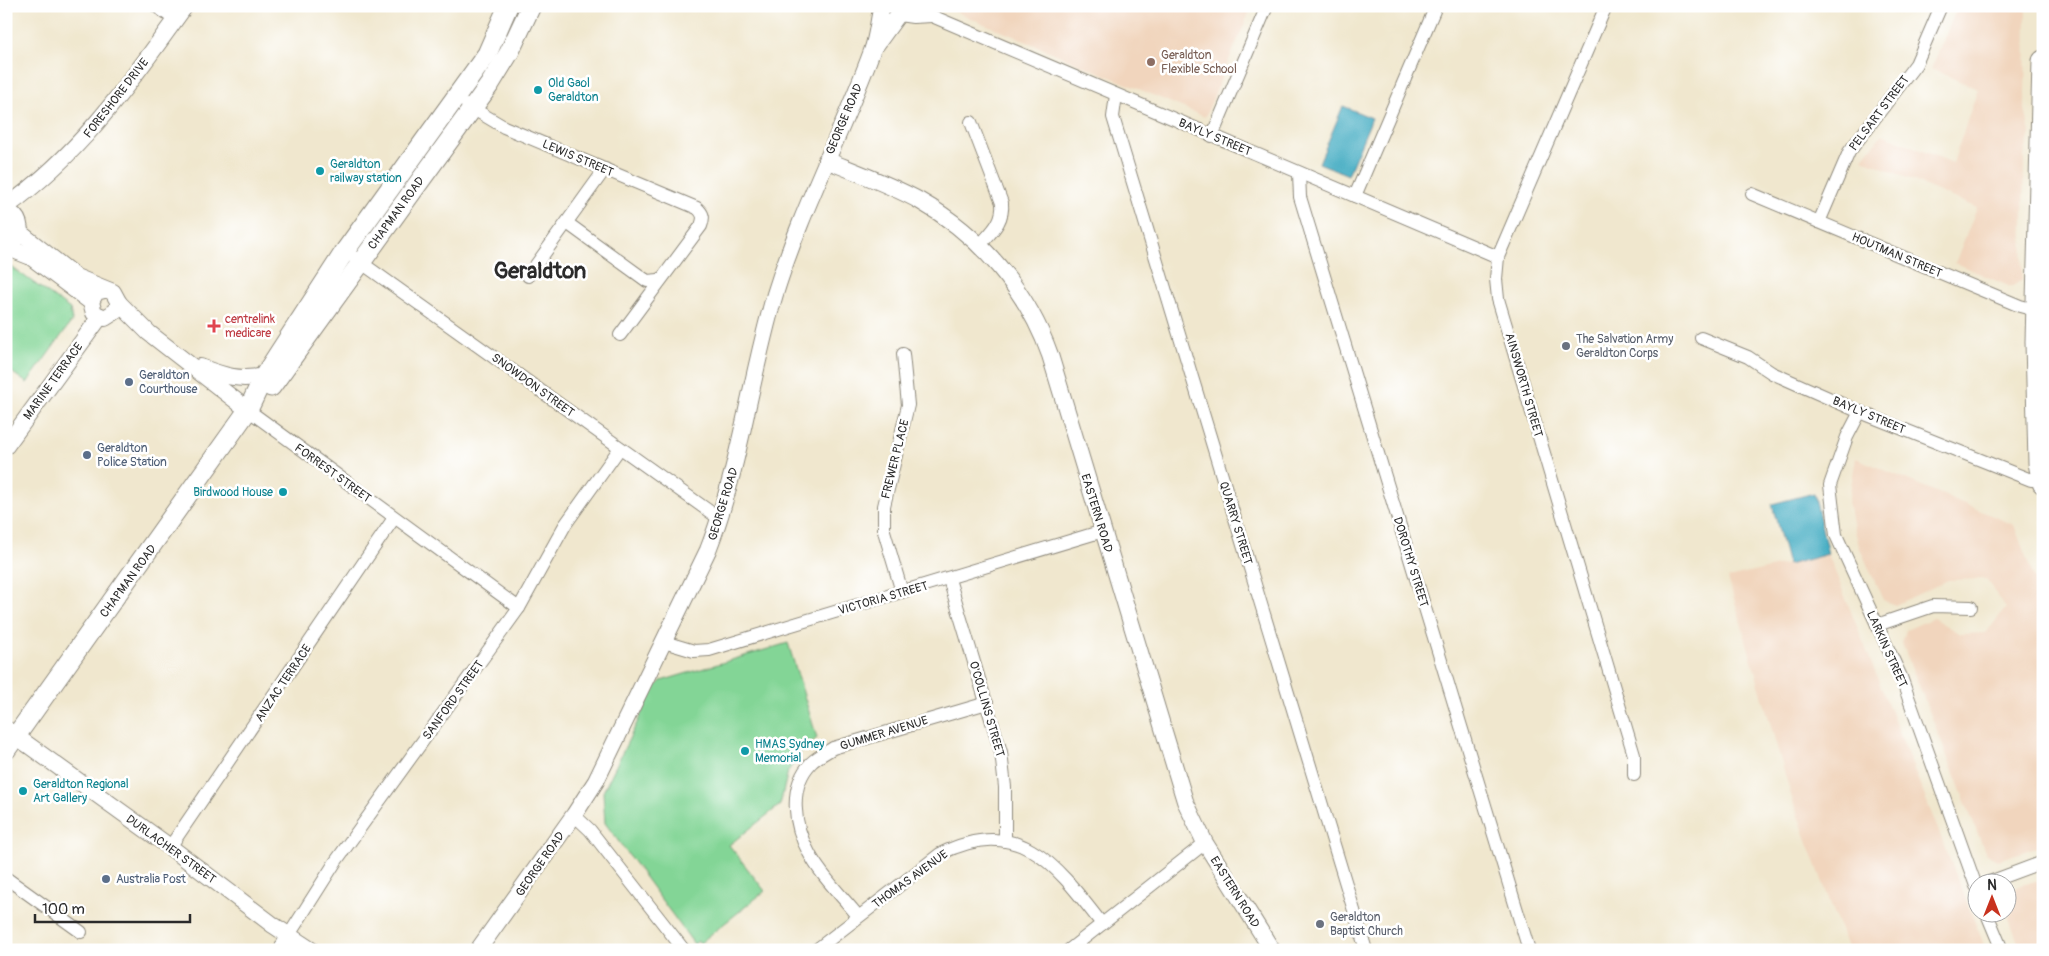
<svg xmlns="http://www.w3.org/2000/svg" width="2049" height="956" font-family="Pangolin,sans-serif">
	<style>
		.built { fill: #f1d5bd }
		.green { fill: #83d596; stroke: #578060 }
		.water { fill: #41aac1; stroke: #366a76 }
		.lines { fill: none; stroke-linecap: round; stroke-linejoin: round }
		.street-casing { stroke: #8e897c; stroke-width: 14 }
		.secondary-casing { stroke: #8e897c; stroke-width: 18 }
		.primary-casing { stroke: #8e897c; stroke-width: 21 }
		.highway-casing { stroke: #8e897c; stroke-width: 23 }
		.street { stroke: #fff; stroke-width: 12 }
		.secondary { stroke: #fff; stroke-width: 16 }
		.primary { stroke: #fff; stroke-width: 19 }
		.highway { stroke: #fff; stroke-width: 21 }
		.education-dot { fill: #8d6e63; stroke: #fff; stroke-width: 2 }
		.culture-dot { fill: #0f9aa8; stroke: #fff; stroke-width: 2 }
		.health-dot { fill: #e0444e; stroke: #fff; stroke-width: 2 }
		.worship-dot { fill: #6b7280; stroke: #fff; stroke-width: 2 }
		.service-dot { fill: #5c6f8a; stroke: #fff; stroke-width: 2 }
		.labels { text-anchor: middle; stroke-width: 5; stroke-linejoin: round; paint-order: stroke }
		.education-label { font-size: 12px; fill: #785e54; stroke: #fff; text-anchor: start }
		.culture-label { font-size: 12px; fill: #0d838f; stroke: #fff; text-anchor: start }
		.street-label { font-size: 12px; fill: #2b2b2b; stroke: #fff }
		.health-label { font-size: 12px; fill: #be3a42; stroke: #fff; text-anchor: start }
		.worship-label { font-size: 12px; fill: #5b616d; stroke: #fff; text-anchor: start }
		.service-label { font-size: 12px; fill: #4e5e75; stroke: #fff; text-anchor: start }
		.town-label { font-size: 22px; font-weight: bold; fill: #2b2b2b; stroke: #fff }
	</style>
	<rect width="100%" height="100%" fill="#fff"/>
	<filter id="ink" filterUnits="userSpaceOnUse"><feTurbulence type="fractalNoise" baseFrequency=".02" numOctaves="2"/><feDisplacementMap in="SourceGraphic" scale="10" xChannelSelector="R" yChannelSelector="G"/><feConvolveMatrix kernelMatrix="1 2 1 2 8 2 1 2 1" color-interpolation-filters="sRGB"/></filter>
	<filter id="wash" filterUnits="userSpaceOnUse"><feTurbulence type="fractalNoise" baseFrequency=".0096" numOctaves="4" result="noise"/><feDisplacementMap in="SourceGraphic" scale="20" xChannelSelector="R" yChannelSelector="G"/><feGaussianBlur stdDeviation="1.12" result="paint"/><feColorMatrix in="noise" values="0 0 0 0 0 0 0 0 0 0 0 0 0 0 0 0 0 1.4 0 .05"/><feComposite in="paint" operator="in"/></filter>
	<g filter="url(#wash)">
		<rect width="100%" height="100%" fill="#f0e7ce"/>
		<g class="built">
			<path d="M942 6H1252L1205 117Z"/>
			<path d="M1958 6H2026L2025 109 2030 133 2024 156 2022 280 2011 287 1955 263 1977 208 1863 159 1882 134 1953 163 1978 89 1931 69Z"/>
			<path d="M1856 458 2014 525 2043 602V845L1997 860 1986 854 1902 643 1906 630 1933 618 1960 634 1986 633 2006 608 1986 579 1948 580 1895 605 1883 600 1859 546 1848 503Z"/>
			<path d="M1828 554 1986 950H1848L1793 802 1728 578Z"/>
			<path d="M2043 879V950H2021L2007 913V893L2008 889Z"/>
		</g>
		<g class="green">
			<path d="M6 263 70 309 72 321 27 383 6 368Z"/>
			<path d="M788 643 817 738 800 753 788 771 780 805 729 845 765 891 700 943 698 941 694 944 605 823 603 792 654 688 661 681Z"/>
		</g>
		<g class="water">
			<path d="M1343 106 1372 118 1348 175 1319 163Z"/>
			<path d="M1814 493 1828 554 1788 565 1772 504Z"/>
		</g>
	</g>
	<g filter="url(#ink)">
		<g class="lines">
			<g class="street-casing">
				<g id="street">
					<path d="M156 6 175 20"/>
					<path d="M916 6 932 16 1498 257"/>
					<path d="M1606 6 1498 257 1496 279 1498 299 1634 755V775"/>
					<path d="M899 15 913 17 932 16"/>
					<path d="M1116 95 1113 117 1366 950"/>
					<path d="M467 105 504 127 697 208C704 214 704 218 701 226L620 335"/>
					<path d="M971 122 1002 203C1004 222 991 232 980 245"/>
					<path d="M1212 136 1267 6"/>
					<path d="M1299 173 1300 197 1529 950"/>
					<path d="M1752 194 2020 306 2043 312"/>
					<path d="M1355 196 1436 6"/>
					<path d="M1819 222 1849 152 1916 64 1941 6"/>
					<path d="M567 223 647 281 659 280"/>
					<path d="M345 251 720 519"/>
					<path d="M528 276 605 169"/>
					<path d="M1701 338 1748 357 1772 373 1860 412 2031 480H2043"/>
					<path d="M248 410 519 608"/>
					<path d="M1860 412 1847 437 1830 485 1836 535 1901 677 1976 886"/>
					<path d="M949 579 1001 752 1005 787V841"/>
					<path d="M902 592 884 531V506L908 405 903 354"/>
					<path d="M1877 625 1933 606 1971 607"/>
					<path d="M664 642 694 651 709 650 1103 531"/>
					<path d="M574 815 590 830 684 950"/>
					<path d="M170 847 394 518"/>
					<path d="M6 878 81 932"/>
					<path d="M1984 884 2043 862"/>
					<path d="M1987 914 2002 950"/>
					<path d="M858 916C842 896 821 876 809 853 794 826 788 787 811 763 817 757 825 753 833 748L987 703"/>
					<path d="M289 935 336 861 519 608 565 525 620 448"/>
					<path d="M816 950 940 854C1020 814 1056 865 1102 924"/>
					<path d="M1069 950 1205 843"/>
				</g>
			</g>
			<g class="secondary-casing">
				<g id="secondary">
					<path d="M876 45 897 16"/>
					<path d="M826 160C858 173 891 185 920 201 980 235 1027 290 1050 355L1185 801 1205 843 1272 950"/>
					<path d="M6 207C83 152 130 82 185 6"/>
					<path d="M6 210C19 216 24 229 15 240"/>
					<path d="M19 232 76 277 113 292 119 303 116 311 105 318 94 313 91 302 96 292 104 290"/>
					<path d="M6 247 31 257 91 302"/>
					<path d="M119 303 149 333 248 410"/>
					<path d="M200 367C225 376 237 381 264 376"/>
					<path d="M6 446 100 317"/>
					<path d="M6 729 170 847 273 925 311 950"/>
					<path d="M282 950 289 935"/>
					<path d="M478 950 574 815 596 781 708 550C740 468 750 378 775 294 801 210 842 133 872 51 877 38 878 23 881 10"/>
				</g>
			</g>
			<g class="primary-casing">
				<g id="primary">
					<path d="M271 387 490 84 509 53 531 6"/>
					<path d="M6 750 248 410 264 376 345 251 487 54 508 6"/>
				</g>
			</g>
			<g class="highway-casing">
				<path id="highway" d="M2043 61 2036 342 2039 463 2043 483"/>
			</g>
			<use href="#street" class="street"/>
			<use href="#secondary" class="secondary"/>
			<use href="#primary" class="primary"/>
			<use href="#highway" class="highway"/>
		</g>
	</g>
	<circle class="education-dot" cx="1151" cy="62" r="5"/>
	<g class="culture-dot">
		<circle cx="538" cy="90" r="5"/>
		<circle cx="320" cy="171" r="5"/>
		<circle cx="283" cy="492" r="5"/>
		<circle cx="745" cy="751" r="5"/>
		<circle cx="23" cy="791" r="5"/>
	</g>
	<path class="health-dot" d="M211.5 318.5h5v5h5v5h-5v5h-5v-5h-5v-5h5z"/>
	<g class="worship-dot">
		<circle cx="1566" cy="346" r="5"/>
		<circle cx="1320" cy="924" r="5"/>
	</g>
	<g class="service-dot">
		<circle cx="129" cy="382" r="5"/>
		<circle cx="87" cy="455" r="5"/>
		<circle cx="106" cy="879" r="5"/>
	</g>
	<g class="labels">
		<g class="education-label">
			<text x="1161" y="59">Geraldton<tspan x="1161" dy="14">Flexible School</tspan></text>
		</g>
		<g class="culture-label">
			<text x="548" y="87">Old Gaol<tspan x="548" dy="14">Geraldton</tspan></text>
			<text x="330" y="168">Geraldton<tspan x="330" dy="14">railway station</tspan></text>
			<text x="273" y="496" text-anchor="end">Birdwood House</text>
			<text x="755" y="748">HMAS Sydney<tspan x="755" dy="14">Memorial</tspan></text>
			<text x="33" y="788">Geraldton Regional<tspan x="33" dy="14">Art Gallery</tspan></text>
		</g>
		<g class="street-label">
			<text transform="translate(116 98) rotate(-52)" y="4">FORESHORE DRIVE</text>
			<text transform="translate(1879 113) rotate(-53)" y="4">PELSART STREET</text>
			<text transform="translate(844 119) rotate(-67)" y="4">GEORGE ROAD</text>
			<text transform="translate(1215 137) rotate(23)" y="4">BAYLY STREET</text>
			<text transform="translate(578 158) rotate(23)" y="4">LEWIS STREET</text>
			<text transform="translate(396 213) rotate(-54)" y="4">CHAPMAN ROAD</text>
			<text transform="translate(1897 255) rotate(23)" y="4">HOUTMAN STREET</text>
			<text transform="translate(53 381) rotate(-54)" y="4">MARINE TERRACE</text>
			<text transform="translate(533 385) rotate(36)" y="4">SNOWDON STREET</text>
			<text transform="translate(1524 385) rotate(74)" y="4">AINSWORTH STREET</text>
			<text transform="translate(1869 415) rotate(23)" y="4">BAYLY STREET</text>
			<text transform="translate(895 459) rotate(-76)" y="4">FREWER PLACE</text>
			<text transform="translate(333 473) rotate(36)" y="4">FORREST STREET</text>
			<text transform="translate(723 504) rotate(-73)" y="4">GEORGE ROAD</text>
			<text transform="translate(1097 513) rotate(73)" y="4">EASTERN ROAD</text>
			<text transform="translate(1236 523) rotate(73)" y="4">QUARRY STREET</text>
			<text transform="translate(1411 562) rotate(73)" y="4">DOROTHY STREET</text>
			<text transform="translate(128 581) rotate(-54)" y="4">CHAPMAN ROAD</text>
			<text transform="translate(883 598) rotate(-16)" y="4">VICTORIA STREET</text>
			<text transform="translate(1887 649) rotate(66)" y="4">LARKIN STREET</text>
			<text transform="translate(283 683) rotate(-56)" y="4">ANZAC TERRACE</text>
			<text transform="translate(453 700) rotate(-54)" y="4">SANFORD STREET</text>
			<text transform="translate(987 709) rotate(74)" y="4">O'COLLINS STREET</text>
			<text transform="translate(884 733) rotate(-17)" y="4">GUMMER AVENUE</text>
			<text transform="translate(171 849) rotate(36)" y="4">DURLACHER STREET</text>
			<text transform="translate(540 864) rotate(-55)" y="4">GEORGE ROAD</text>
			<text transform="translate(910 879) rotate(-36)" y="4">THOMAS AVENUE</text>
			<text transform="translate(1235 892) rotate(58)" y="4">EASTERN ROAD</text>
		</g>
		<g class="health-label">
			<text x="225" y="323">centrelink<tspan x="225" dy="14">medicare</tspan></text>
		</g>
		<g class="worship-label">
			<text x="1576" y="343">The Salvation Army<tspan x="1576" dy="14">Geraldton Corps</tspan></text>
			<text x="1330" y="921">Geraldton<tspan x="1330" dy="14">Baptist Church</tspan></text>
		</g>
		<g class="service-label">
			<text x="139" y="379">Geraldton<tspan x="139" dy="14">Courthouse</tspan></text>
			<text x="97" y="452">Geraldton<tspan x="97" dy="14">Police Station</tspan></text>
			<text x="116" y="883">Australia Post</text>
		</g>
		<g class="town-label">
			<text x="540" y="278">Geraldton</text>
		</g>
	</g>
	<rect width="2049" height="956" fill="none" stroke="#fff" stroke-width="25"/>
	<g transform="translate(1992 898)"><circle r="24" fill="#ffffff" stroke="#aaaaaa"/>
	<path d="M0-4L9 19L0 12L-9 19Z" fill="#c8321e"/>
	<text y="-8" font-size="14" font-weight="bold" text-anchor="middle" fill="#2b2b2b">N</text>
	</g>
	<path d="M35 914v8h155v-8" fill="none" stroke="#2b2b2b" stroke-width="2.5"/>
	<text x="42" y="914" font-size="15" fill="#2b2b2b" stroke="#ffffff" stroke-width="4" paint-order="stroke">100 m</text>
</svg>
